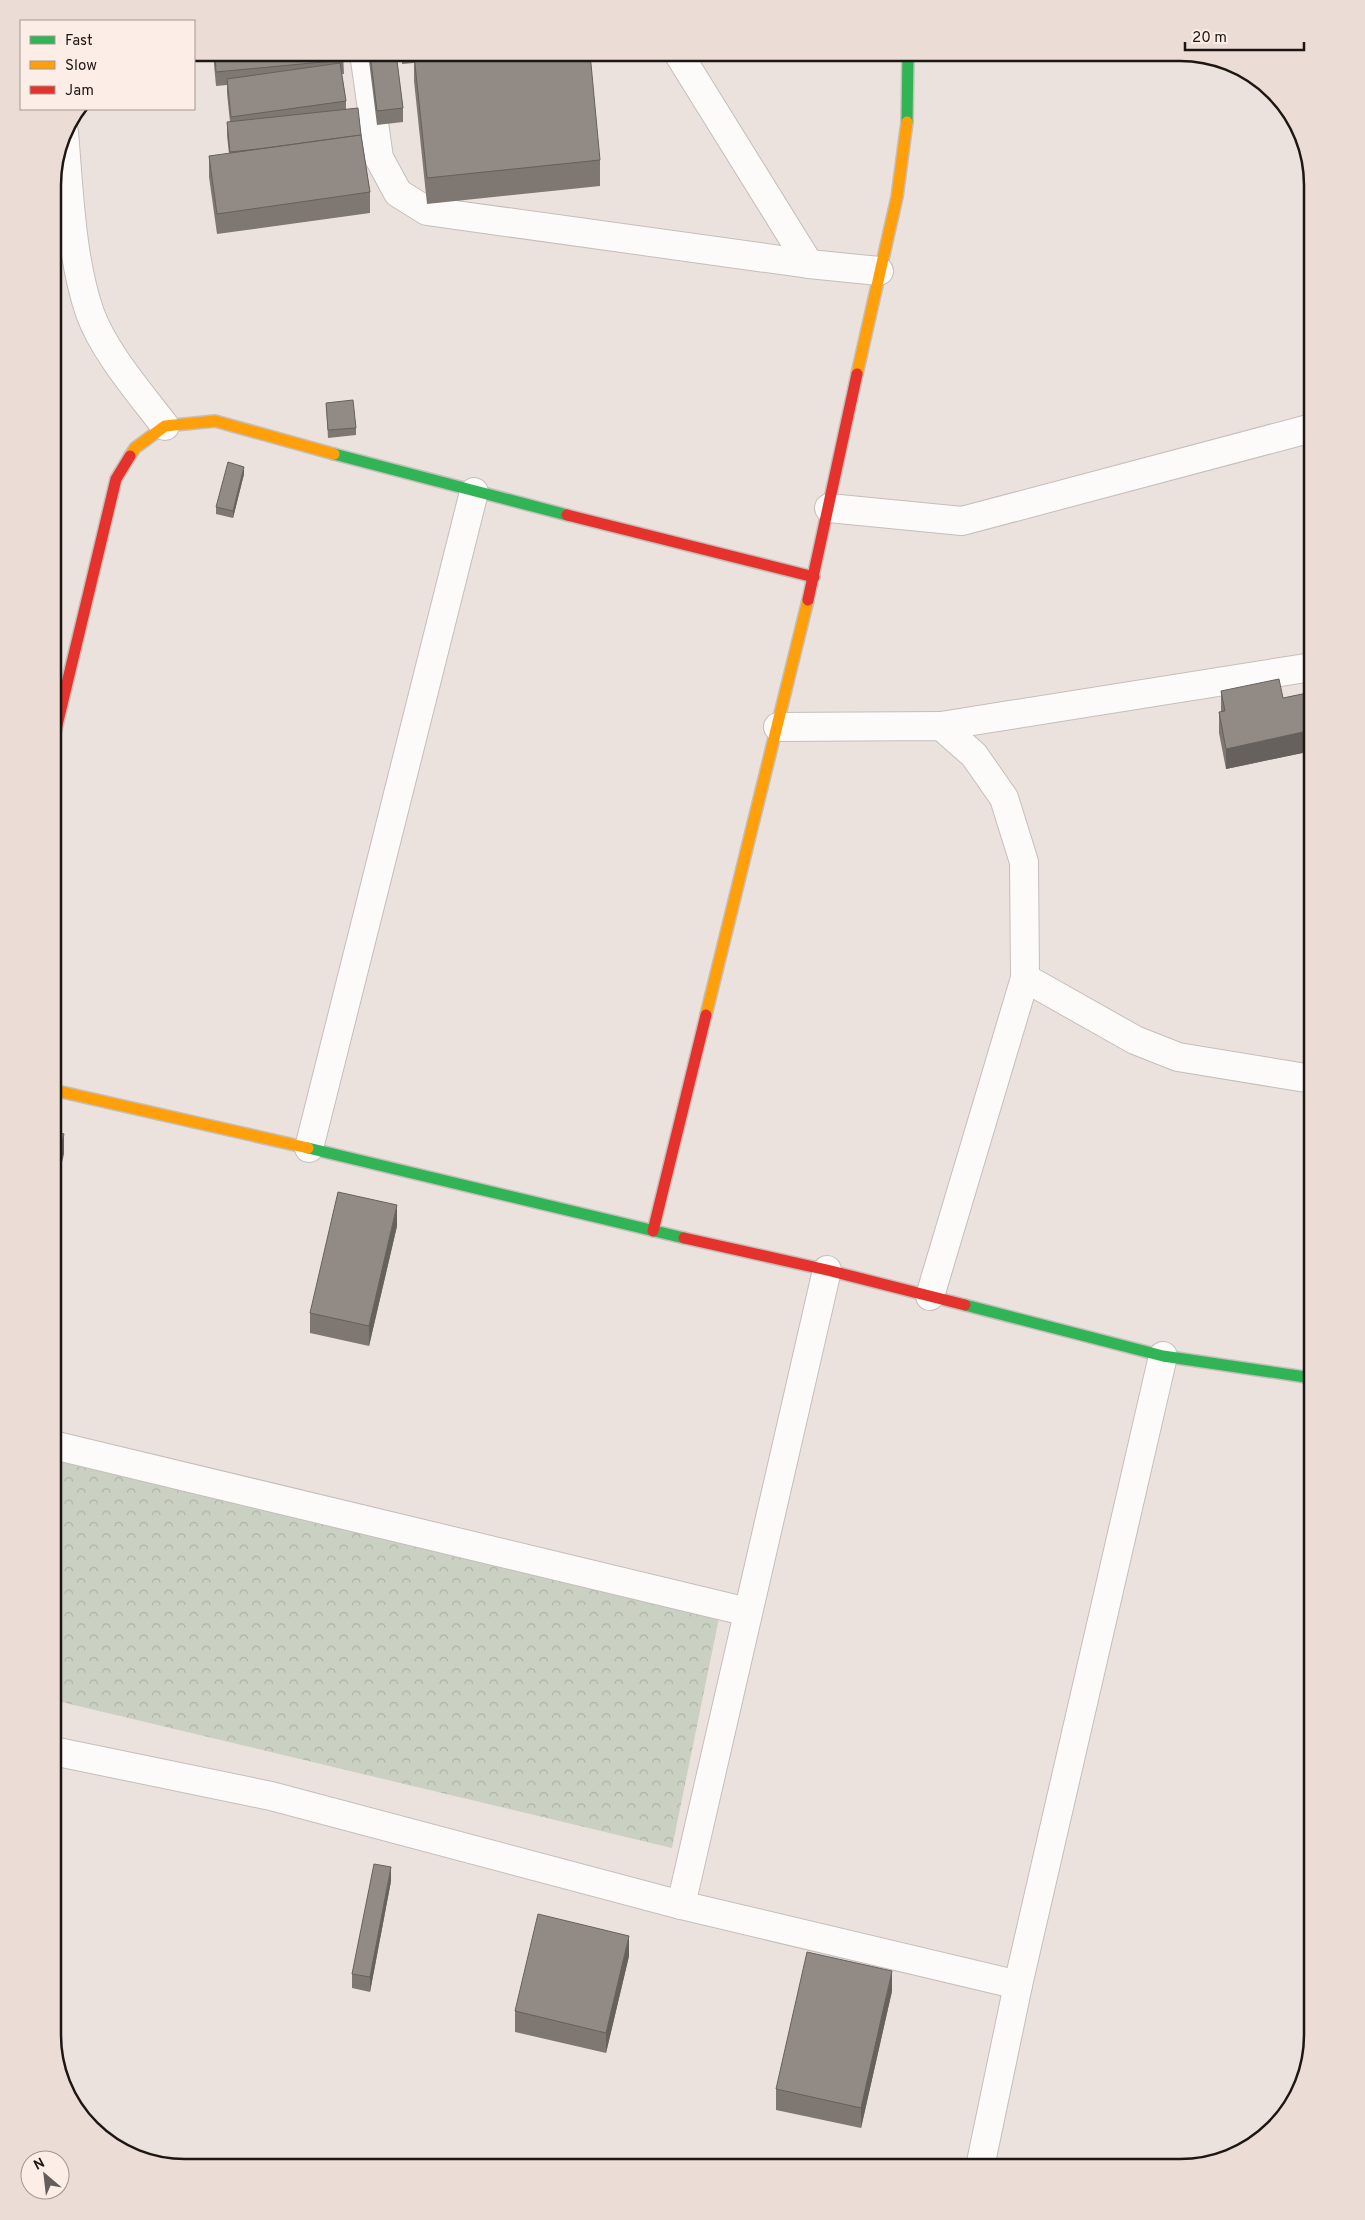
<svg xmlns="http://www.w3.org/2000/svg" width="1365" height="2220" font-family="Overpass,sans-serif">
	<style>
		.park { fill: url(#park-crowns) }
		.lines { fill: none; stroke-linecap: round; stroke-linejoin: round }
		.street-casing { stroke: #c5beba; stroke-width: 30 }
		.fast-casing { stroke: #c5beba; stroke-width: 14 }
		.slow-casing { stroke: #c5beba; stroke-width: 14 }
		.jam-casing { stroke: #c5beba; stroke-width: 14 }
		.street { stroke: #fcfbfa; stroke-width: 28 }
		.fast { stroke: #30b455; stroke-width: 11 }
		.slow { stroke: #ff9f0a; stroke-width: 11 }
		.jam { stroke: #e5322d; stroke-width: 11 }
		.wall { fill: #7e7772 }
		.shaded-wall { fill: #66615c }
		.building { fill: #928a84; stroke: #66615c }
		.rim { fill: none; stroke: #1d1613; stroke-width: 2.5 }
	</style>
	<defs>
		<pattern id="park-crowns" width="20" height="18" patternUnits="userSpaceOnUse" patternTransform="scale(1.25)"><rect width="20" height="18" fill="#cad1c2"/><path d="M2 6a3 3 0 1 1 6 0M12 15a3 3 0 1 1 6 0" fill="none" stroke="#adb3a6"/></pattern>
	</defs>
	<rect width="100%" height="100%" fill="#ece2dd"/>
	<path class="park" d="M53 1460 719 1618 672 1848 53 1700Z"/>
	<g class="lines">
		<g class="street-casing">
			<g id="street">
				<path d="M364 53 379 158 398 193 427 211 809 264 879 271"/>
				<path d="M678 53 809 264"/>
				<path d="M64 132C69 189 71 259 90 313 104 352 140 393 165 426"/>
				<path d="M829 508 962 521 1312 428"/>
				<path d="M941 726 1312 667"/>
				<path d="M778 727 941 726 974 755 1004 798 1024 862 1025 978 930 1296"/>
				<path d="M1025 978 1135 1040 1178 1057 1312 1079"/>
				<path d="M309 1148 474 492"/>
				<path d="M53 1445 748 1612"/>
				<path d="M53 1751 271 1796 681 1905 1018 1985"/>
				<path d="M681 1905 827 1270"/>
				<path d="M980 2167 1018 1985 1163 1356"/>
			</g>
		</g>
		<g class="fast-casing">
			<g id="fast">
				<path d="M907 122 908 53"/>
				<path d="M334 454 567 515"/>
				<path d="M308 1148 684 1238"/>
				<path d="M965 1305 1163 1356 1312 1378"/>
			</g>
		</g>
		<g class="slow-casing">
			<g id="slow">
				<path d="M857 374 897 197 907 122"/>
				<path d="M130 456 135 448 165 426 215 421 334 454"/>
				<path d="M706 1015 808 600"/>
				<path d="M53 1090 308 1148"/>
			</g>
		</g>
		<g class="jam-casing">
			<g id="jam">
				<path d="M567 515 814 577"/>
				<path d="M808 600 857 374"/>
				<path d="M53 742 116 479 130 456"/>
				<path d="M653 1231 706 1015"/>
				<path d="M684 1238 827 1270 965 1305"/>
			</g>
		</g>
		<use href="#street" class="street"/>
		<use href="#fast" class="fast"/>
		<use href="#slow" class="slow"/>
		<use href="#jam" class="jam"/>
	</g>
	<g class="wall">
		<path d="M213 53H343L344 74H342L346 101V109L361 135 370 192V213L217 234 209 177V156L229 154 227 136V122H230L227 93V85L216 86Z"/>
		<path d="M368 53H396L403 108V122L377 125Z"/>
		<path d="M401 53H434L600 160V186L427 204 414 81V63L402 64Z"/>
		<path d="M326 403 356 428V435L328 438Z"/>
		<path d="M244 474 233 518 216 514V507Z"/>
		<path d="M1221 691 1283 698 1312 692V751L1226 769 1219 733V712H1221Z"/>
		<path d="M397 1226 369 1346 310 1333V1313Z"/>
		<path d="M391 1881 370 1992 352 1988V1974Z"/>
		<path d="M629 1956 606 2053 515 2032V2011Z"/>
		<path d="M892 1991 861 2128 776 2110V2089Z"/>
	</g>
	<g class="shaded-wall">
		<path d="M244 467V474L233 518V511Z"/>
		<path d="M1312 730V751L1226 769V749Z"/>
		<path d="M64 1134V1154L53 1200V1179Z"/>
		<path d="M397 1205V1226L369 1346V1326Z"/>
		<path d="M391 1867V1881L370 1992V1977Z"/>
		<path d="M629 1936V1956L606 2053V2033Z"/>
		<path d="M892 1971V1991L861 2128V2108Z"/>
	</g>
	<g class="building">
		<path d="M215 53H343L344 60 216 72Z"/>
		<path d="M370 53H396L403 108 377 111Z"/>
		<path d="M436 53H590L600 160 427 178 414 55Z"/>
		<path d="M340 63 346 101 231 117 227 79Z"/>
		<path d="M358 108 361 135 258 149 230 152 227 122Z"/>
		<path d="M361 135 370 192 217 214 209 156Z"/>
		<path d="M353 400 356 428 328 430 326 403Z"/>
		<path d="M228 462 244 467 233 511 216 507Z"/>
		<path d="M1279 679 1283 698 1312 692V730L1226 749 1219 712 1225 711 1221 691Z"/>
		<path d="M53 1131 64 1134 53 1179Z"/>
		<path d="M338 1192 397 1205 369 1326 310 1313Z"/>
		<path d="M374 1864 391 1867 370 1977 352 1974Z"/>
		<path d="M538 1914 629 1936 606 2033 515 2011Z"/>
		<path d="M807 1952 892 1971 861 2108 776 2089Z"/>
	</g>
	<path d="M0 0H1365V2220H0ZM185 61H1180A124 124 0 0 1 1304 185V2035A124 124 0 0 1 1180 2159H185A124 124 0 0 1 61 2035V185A124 124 0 0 1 185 61Z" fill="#ebdcd6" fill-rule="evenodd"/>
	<path class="rim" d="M185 61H1180A124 124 0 0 1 1304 185V2035A124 124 0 0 1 1180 2159H185A124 124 0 0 1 61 2035V185A124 124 0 0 1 185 61Z"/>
	<rect x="20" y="20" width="175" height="90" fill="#fdede7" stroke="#a39792"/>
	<rect x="30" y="36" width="25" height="8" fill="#30b455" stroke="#a39792"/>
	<text x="65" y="45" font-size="15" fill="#1d1613">Fast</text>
	<rect x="30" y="61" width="25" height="8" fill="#ff9f0a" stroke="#a39792"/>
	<text x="65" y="70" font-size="15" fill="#1d1613">Slow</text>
	<rect x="30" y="86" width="25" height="8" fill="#e5322d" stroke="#a39792"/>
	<text x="65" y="95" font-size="15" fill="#1d1613">Jam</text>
	<g transform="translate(45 2175) rotate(332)"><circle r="24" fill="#fdede7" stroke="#a39792"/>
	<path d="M0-4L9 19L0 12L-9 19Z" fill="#655d5a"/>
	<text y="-8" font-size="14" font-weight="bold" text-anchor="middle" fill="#1d1613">N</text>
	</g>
	<path d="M1185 42v8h119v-8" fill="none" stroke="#1d1613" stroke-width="2.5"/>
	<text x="1192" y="42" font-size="15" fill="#1d1613" stroke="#fdede7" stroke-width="4" paint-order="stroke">20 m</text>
</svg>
